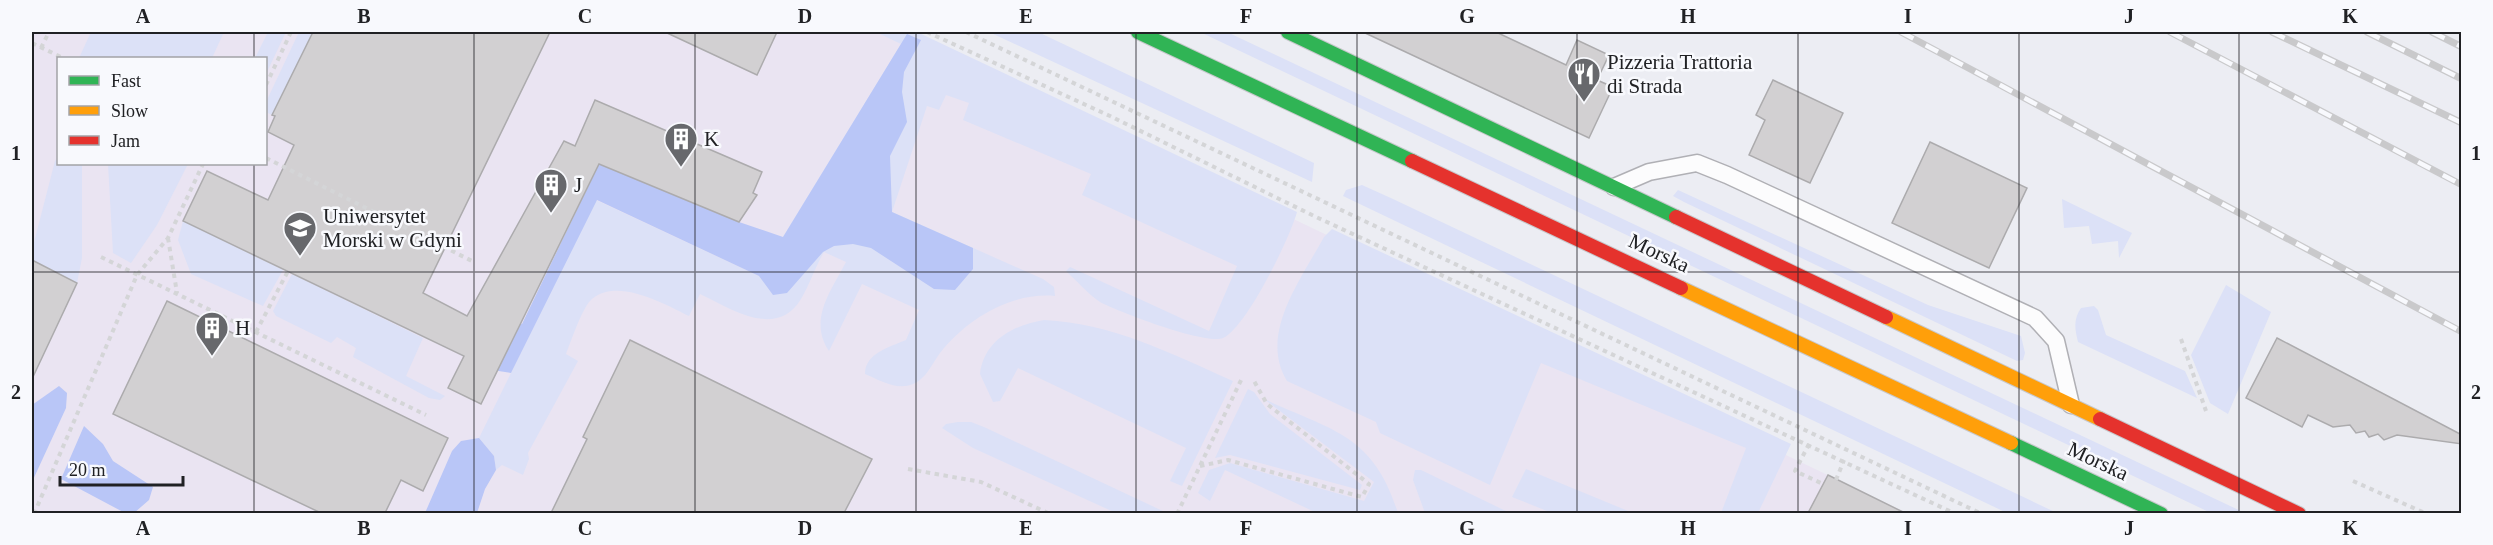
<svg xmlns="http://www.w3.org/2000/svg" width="2493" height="545" font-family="Georgia,serif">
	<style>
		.education { fill: #eae4f2; fill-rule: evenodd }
		.green { fill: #dce1f7 }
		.forest { fill: #b9c6f7 }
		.building { fill: #d2d0d2; stroke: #acabad; stroke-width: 1.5 }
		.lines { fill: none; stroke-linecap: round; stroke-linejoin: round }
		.lane-casing { stroke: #b0b0b5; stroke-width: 19 }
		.fast-casing { stroke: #c7c8cb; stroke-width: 16 }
		.slow-casing { stroke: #c7c8cb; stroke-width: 16 }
		.jam-casing { stroke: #c7c8cb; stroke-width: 16 }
		.path { stroke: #d4d5d7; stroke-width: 4; stroke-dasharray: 4.5 4.5; stroke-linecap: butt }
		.lane { stroke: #fcfcfd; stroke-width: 16 }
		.fast { stroke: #30b455; stroke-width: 14 }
		.slow { stroke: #ff9f0a; stroke-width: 14 }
		.jam { stroke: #e5322d; stroke-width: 14 }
		.rail-casing { stroke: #c9c9cb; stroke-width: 7 }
		.rail { stroke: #f8f9fd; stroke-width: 4.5; stroke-dasharray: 14; stroke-linecap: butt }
		.grid { fill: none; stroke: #202124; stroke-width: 1.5; stroke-opacity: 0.55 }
		.labels { text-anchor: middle; stroke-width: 5; stroke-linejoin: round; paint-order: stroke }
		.poi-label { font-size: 21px; fill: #202124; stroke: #f8f9fd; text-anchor: start }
		.street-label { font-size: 21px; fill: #202124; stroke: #f8f9fd }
		.neatline { fill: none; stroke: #202124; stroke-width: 2 }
		.grid-label { font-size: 20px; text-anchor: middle; font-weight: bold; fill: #202124 }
	</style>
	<rect width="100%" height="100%" fill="#ecedf3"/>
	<path class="education" d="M32 32H903L1907 513H32ZM58 58H266V164H58Z"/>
	<g class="green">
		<path d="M91 32H224L212 58H79Z"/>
		<path d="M268 32H286L266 74V58H255Z"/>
		<path d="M299 32H313L272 115 266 112V102Z"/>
		<path d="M876 32H917L1297 212C1290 238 1246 328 1223 338 1205 345 1119 312 1100 302 1088 294 1077 281 1066 271L1070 267 1209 331 1237 266 1082 195 1091 174 963 120 969 103 946 95 939 110 927 106 892 212 1043 279 1054 287 1055 296C1011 292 967 319 940 353 932 364 926 379 913 384 897 391 879 380 865 374 865 353 890 347 906 340L919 310 862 284 829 351C808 320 831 291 846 262L824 252C815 267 810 284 801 299 776 340 730 308 700 294L689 316C665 304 617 277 592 299 583 306 571 341 566 354L578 361 528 453 529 459 523 475 502 465 496 470 494 456 479 438 596 200 759 276 901 44Z"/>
		<path d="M989 32H1038L1314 163 1312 182Z"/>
		<path d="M1200 32H1227L2245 513H2211Z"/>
		<path d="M58 157V164H82V258L77 283 32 260V250L55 161Z"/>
		<path d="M108 164H188L157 225 131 263 113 253Z"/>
		<path d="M1362 185 1393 199 2057 513H2007L1343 196 1346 190Z"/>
		<path d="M1678 190 1928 305 2021 336 2025 353 2023 360 2017 361 1684 202 1673 196Z"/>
		<path d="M2062 199 2132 233 2119 258 2118 241 2092 244 2089 226 2064 228Z"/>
		<path d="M183 221 283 270 263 306 191 274 178 240Z"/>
		<path d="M1332 229 1791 444 1758 513H1721L1746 448 1541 363 1490 485 1380 433 1376 422 1287 381C1258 334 1302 278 1324 237Z"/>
		<path d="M292 274 423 338 406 376 445 396 440 400 429 398 353 357 356 348 337 337 331 343 276 316 273 311Z"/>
		<path d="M2226 285 2271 312 2228 414 2210 403 2191 355Z"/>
		<path d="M2094 306 2098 310 2106 335 2185 371 2197 398 2078 342C2075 329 2073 320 2081 308Z"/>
		<path d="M1044 320C1112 323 1172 354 1233 381L1182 486 1170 481 1186 448 1018 368 1000 401 993 402 980 374C984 340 1014 325 1044 320Z"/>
		<path d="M1248 389 1254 392 1270 414 1362 485 1360 490 1230 455 1215 458Z"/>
		<path d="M1264 399C1333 431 1373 434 1398 513H1317L1225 470 1210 501 1198 493 1209 470 1230 463 1364 501 1374 482Z"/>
		<path d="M958 422H971L984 427 1167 513H1116L973 448 942 428 946 424Z"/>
		<path d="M1526 469 1633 513H1552L1512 497Z"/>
		<path d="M1415 470H1421L1510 513H1425L1413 480Z"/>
	</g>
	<g class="forest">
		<path d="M907 34 921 40 904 72 902 92 907 122 890 156 892 212 973 248V269L955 290 934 289 871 248 853 244 834 246 823 252 787 293 773 295 759 276 597 200 511 373 492 370 516 321 522 324 599 164 739 222 783 237Z"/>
		<path d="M59 386 67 393 66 408 32 482V405Z"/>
		<path d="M84 426 103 444 113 461 153 487 149 500 134 513H125L61 479Z"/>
		<path d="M479 438 494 456 496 470 485 489 477 513H425L452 451 461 441Z"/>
	</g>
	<g class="building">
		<path d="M313 32H550L423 293 467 316 564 141 575 146 595 100 762 172 753 193 757 195 739 222 599 164 481 404 448 388 464 356 183 221 207 171 268 200 294 145 268 132 275 116 272 115Z"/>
		<path d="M665 32H777L757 75Z"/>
		<path d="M1363 32H1496L1566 65 1577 40 1609 55 1597 80 1613 87 1589 138Z"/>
		<path d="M1773 80 1843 113 1810 183 1749 155 1765 120 1756 115Z"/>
		<path d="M1930 142 2027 188 1989 268 1892 223Z"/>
		<path d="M32 260 77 283 32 379Z"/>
		<path d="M167 301 448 438 423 491 401 480 385 513H321L113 414Z"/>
		<path d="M2277 338 2462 435V444L2397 435 2384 440 2378 434 2369 437 2365 431 2356 433 2350 425 2333 427 2308 415 2302 427 2246 398Z"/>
		<path d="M630 340 872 459 844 513H551L587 439 583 437Z"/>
		<path d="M1828 475 1905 513H1808Z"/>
	</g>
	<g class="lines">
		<g class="lane-casing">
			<path id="lane" d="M1614 187 1649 172 1697 163 1727 175 2035 318 2056 341 2071 405"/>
		</g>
		<g class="fast-casing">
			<g id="fast">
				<path d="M1138 32 1412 161"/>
				<path d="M1288 32 1676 217"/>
				<path d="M2011 443 2161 514"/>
			</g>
		</g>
		<g class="slow-casing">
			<g id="slow">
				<path d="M1681 288 2011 443"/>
				<path d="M1886 317 2100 419"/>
			</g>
		</g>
		<g class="jam-casing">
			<g id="jam">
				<path d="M1412 161 1681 288"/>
				<path d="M1676 217 1886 317"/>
				<path d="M2100 419 2299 514"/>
			</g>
		</g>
		<g class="path">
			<path d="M927 32 1110 116 1314 216 1956 514"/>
			<path d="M966 32 1982 514"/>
			<path d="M32 43 63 58"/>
			<path d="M41 48 49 32"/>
			<path d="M266 85 291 32"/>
			<path d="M266 158 474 262"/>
			<path d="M168 238 177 293"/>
			<path d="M101 257 426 415"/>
			<path d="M256 332 288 271"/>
			<path d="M2181 339 2206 411"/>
			<path d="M1809 444 1795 471 1823 484"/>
			<path d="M1200 466 1228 460 1362 497 1369 484 1267 404 1254 381"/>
			<path d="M908 469 981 482 1050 514"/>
			<path d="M1836 480 1844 460"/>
			<path d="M2353 481 2427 514"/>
			<path d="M34 514 137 275 168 238 203 164"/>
			<path d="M1177 514 1243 376"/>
		</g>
		<use href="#lane" class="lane"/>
		<use href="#fast" class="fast"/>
		<use href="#slow" class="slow"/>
		<use href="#jam" class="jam"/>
		<g class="rail-casing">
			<g id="rail">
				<path d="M1901 32 2462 332"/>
				<path d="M2170 32 2462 185"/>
				<path d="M2272 32 2462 123"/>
				<path d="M2367 32 2462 79"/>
				<path d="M2432 32 2462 47"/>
			</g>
		</g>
		<use href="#rail" class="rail"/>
	</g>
	<path class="grid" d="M254 32V58M474 32V514M695 32V514M916 32V514M1136 32V514M1357 32V514M1577 32V514M1798 32V514M2019 32V514M2239 32V514M254 164V514M32 272H2462"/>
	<defs>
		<g id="restaurant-pin" transform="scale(1.725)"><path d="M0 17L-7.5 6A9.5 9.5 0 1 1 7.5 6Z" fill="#67686c" stroke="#f8f9fd"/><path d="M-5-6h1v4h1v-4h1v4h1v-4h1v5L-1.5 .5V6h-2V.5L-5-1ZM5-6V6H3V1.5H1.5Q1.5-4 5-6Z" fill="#fff"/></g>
		<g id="building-pin" transform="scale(1.725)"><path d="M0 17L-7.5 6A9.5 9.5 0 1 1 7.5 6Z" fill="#67686c" stroke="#f8f9fd"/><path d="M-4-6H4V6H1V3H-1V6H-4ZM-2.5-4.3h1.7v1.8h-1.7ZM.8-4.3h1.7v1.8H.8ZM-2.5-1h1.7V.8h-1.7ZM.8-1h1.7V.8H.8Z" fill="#fff"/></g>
		<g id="university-pin" transform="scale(1.725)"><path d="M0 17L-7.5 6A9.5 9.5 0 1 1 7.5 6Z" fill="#67686c" stroke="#f8f9fd"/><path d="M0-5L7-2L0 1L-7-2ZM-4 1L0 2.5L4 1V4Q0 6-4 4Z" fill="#fff"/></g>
	</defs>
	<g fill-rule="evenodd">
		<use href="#restaurant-pin" x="1584" y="74"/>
		<use href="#building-pin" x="681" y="139"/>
		<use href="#building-pin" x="551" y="185"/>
		<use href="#university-pin" x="300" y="228"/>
		<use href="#building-pin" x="212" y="328"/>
	</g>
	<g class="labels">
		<g class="poi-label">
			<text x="1607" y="69">Pizzeria Trattoria<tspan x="1607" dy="24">di Strada</tspan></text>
			<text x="704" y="146">K</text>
			<text x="574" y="192">J</text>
			<text x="323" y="223">Uniwersytet<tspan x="323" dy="24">Morski w Gdyni</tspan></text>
			<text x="235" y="335">H</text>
		</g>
		<g class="street-label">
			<text transform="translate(1659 253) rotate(25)" y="7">Morska</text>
			<text transform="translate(2098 461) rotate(25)" y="7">Morska</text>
		</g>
	</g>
	<rect width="2493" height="545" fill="none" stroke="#f8f9fd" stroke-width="66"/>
	<rect x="57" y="57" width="210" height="108" fill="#f8f9fd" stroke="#a2a3a6" stroke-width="1.5"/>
	<rect x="69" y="76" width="30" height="9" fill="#30b455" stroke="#a2a3a6" stroke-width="1.5"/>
	<text x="111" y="87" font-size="18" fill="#202124">Fast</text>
	<rect x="69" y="106" width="30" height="9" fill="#ff9f0a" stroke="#a2a3a6" stroke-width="1.5"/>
	<text x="111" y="117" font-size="18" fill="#202124">Slow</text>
	<rect x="69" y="136" width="30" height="9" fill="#e5322d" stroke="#a2a3a6" stroke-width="1.5"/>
	<text x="111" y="147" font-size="18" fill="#202124">Jam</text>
	<path d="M60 476v9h123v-9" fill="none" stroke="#202124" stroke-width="3"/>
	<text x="69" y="476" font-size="18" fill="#202124" stroke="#f8f9fd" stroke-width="4.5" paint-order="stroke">20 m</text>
	<rect x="33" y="33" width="2427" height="479" class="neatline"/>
	<g class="grid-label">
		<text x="143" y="23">A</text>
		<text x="364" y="23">B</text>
		<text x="585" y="23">C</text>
		<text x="805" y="23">D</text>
		<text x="1026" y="23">E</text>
		<text x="1246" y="23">F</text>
		<text x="1467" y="23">G</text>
		<text x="1688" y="23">H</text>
		<text x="1908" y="23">I</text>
		<text x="2129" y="23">J</text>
		<text x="2350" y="23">K</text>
		<text x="16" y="160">1</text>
		<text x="2476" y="160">1</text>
		<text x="16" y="399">2</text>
		<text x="2476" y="399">2</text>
		<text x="143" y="535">A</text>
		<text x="364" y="535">B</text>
		<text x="585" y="535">C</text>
		<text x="805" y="535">D</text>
		<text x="1026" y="535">E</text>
		<text x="1246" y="535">F</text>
		<text x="1467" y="535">G</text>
		<text x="1688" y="535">H</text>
		<text x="1908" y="535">I</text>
		<text x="2129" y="535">J</text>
		<text x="2350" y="535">K</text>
	</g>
</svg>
